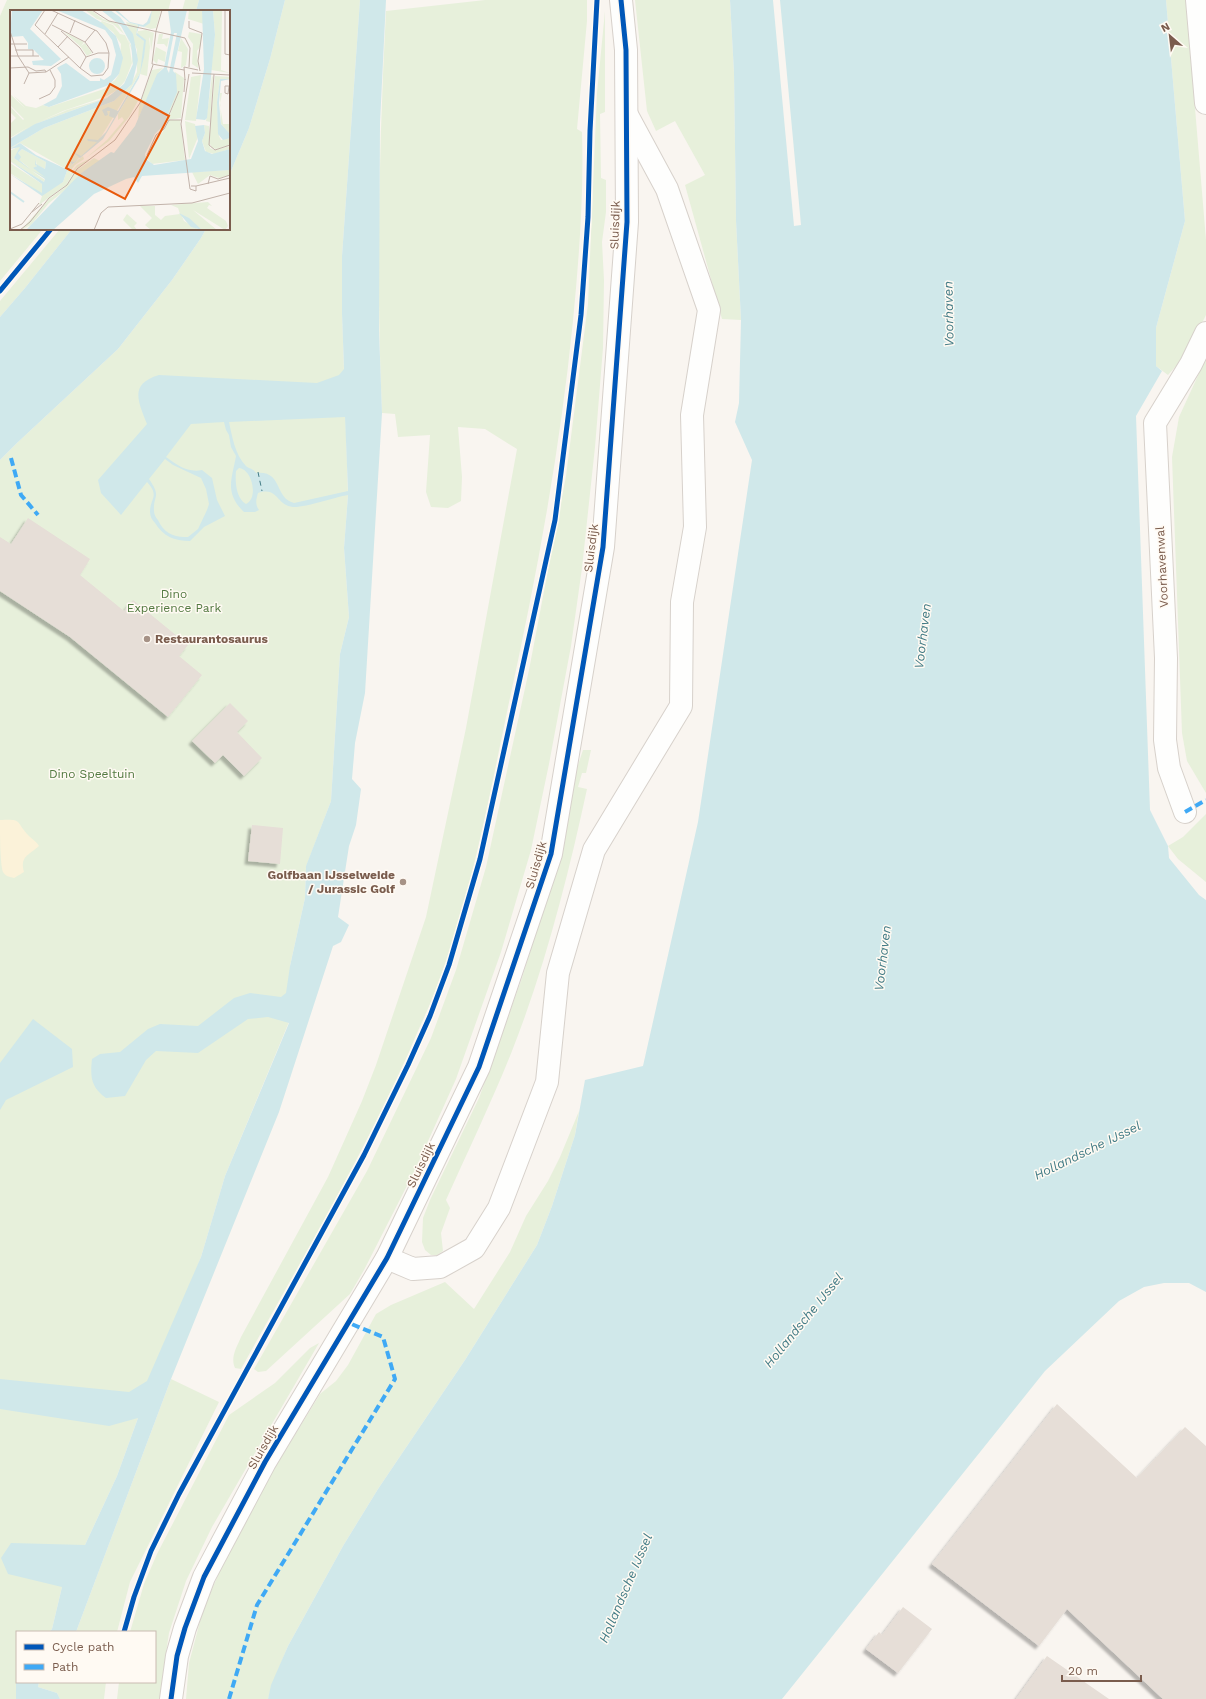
<svg xmlns="http://www.w3.org/2000/svg" width="1206" height="1699" font-family="'Work Sans',sans-serif">
	<style>
		.green { fill: #e7f0db }
		.sand { fill: #fbf2d9 }
		.water { fill: #d0e8ea; fill-rule: evenodd }
		.pier { fill: #f9f5f0 }
		.lines { fill: none; stroke-linecap: round; stroke-linejoin: round }
		.ferry { stroke: #437c86; stroke-width: 1; stroke-dasharray: 5 4; stroke-linecap: butt }
		.building { fill: #e6ded7; filter: url(#shadow) }
		.minor-casing { stroke: #d7d1cb; stroke-width: 24 }
		.minor { stroke: #fefefd; stroke-width: 22 }
		.quiet { stroke: #3fa9f5; stroke-width: 4; stroke-dasharray: 8 4; stroke-linecap: butt }
		.cycleway-casing { stroke: #fffaf3; stroke-width: 8 }
		.cycleway { stroke: #0057b8; stroke-width: 5 }
		.poi-dot { fill: #a69286; stroke: #fffaf3; stroke-width: 1.5 }
		.labels { text-anchor: middle; stroke-width: 3; stroke-linejoin: round; paint-order: stroke }
		.street-label { font-size: 12px; fill: #7a5c4d; stroke: #fffaf3 }
		.park-label { font-size: 12px; fill: #537a41; stroke: #fffaf3 }
		.poi-label { font-size: 12px; font-weight: bold; fill: #7a5c4d; stroke: #fffaf3; text-anchor: start }
		.water-label { font-size: 13px; font-style: italic; fill: #437c86; stroke: #fffaf3 }
		.inset-river { fill: none; stroke: #d0e8ea; stroke-width: 2 }
		.inset-road { fill: none; stroke: #c2b3aa; stroke-width: 1 }
		.view { fill: #e8590c; fill-opacity: 0.15; stroke: #e8590c; stroke-width: 2 }
		.inset-edge { fill: none; stroke: #7a5c4d; stroke-width: 2 }
	</style>
	<defs>
		<filter id="shadow"><feDropShadow dx="-3.5" dy="3.5" stdDeviation="1" flood-color="#0004"/></filter>
	</defs>
	<rect width="100%" height="100%" fill="#f9f5f0"/>
	<g class="green">
		<path d="M7 0H171L168 11H11V229H43L0 281V16Z"/>
		<path d="M185 0H199L196 11H182Z"/>
		<path d="M285 0H360L342 256V310L348 495 344 548 349 617 340 654 331 801 306 867 305 898 290 966 289 1022 225 1176 201 1257 138 1418 117 1476 85 1545 62 1587 52 1629 49 1632H17L16 1699H0V460L18 442 118 349 172 280 201 238 206 229H229V176L249 128 270 59Z"/>
		<path d="M485 0H587V21L577 129 582 132C584 195 579 258 573 321 560 451 536 580 508 707 488 803 470 901 435 992 427 1012 417 1032 409 1052 360 1161 299 1264 241 1369L235 1368C230 1357 237 1347 241 1337L328 1177 362 1101 376 1065 426 917 466 728 517 449 485 429 458 427 462 477 461 501 448 508 431 507 426 492 430 435 398 437 395 414 382 413C376 279 379 145 386 11Z"/>
		<path d="M635 0H730L734 73 736 221 741 320 722 319 685 185 705 175 675 121 656 131 647 111Z"/>
		<path d="M1166 0H1186L1206 240V315L1186 355 1168 375 1156 366V328L1185 221Z"/>
		<path d="M605 11V112L600 114 601 178 606 180V212L602 242 604 280 603 348 595 447 582 568 571 646 549 764 531 850 501 952 456 1079 415 1170 364 1270 350 1294 266 1371 258 1372 254 1369 367 1171 431 1038 456 970 486 867 529 670 566 476 588 304 597 93Z"/>
		<path d="M60 229H72L25 288 0 317V301Z"/>
		<path d="M1206 358V793L1187 761 1182 733 1172 457 1179 417Z"/>
		<path d="M583 750H591L586 773H582L578 787 587 789C568 877 545 967 512 1051 492 1101 468 1151 446 1200L450 1208 441 1233 443 1251 437 1255H431L425 1250 422 1242 423 1218 430 1200 479 1098 522 978 547 897 578 765Z"/>
		<path d="M1206 814V882L1178 859 1168 846 1183 837Z"/>
		<path d="M579 1111 575 1135 552 1206 537 1245 465 1360 378 1489 343 1546 288 1646 272 1685 268 1699H186L189 1663 203 1610 222 1566 249 1510 320 1394 336 1381 348 1365 376 1314 391 1305 445 1282 474 1309 510 1252 526 1216 548 1181 560 1157Z"/>
		<path d="M319 1343 212 1527 186 1581 169 1633 162 1680 161 1699H117L119 1682H155V1632H130L144 1584 157 1554 229 1415 275 1383 310 1348Z"/>
		<path d="M171 1379 219 1402 130 1582 117 1632H76Z"/>
		<path d="M39 1682H106L104 1699H60L57 1693 38 1687Z"/>
	</g>
	<path class="sand" d="M0 820C23 819 15 821 28 835 32 839 36 841 39 846 28 856 20 856 24 872L14 878C10 877 5 876 3 872 0 863 0 832 0 820Z"/>
	<g class="water">
		<path d="M199 0H285L270 59 249 128 229 176V11H196Z"/>
		<path d="M360 0H386L380 123 379 330 382 413 365 693 355 743 352 779 361 789 356 825 349 846 338 917 349 925 341 942 333 946 279 1112 171 1379 76 1632H49L52 1629 62 1587 8 1574 1 1558 11 1543 85 1545 117 1476 138 1418 109 1426 0 1409V1379L129 1392 147 1381 201 1257 225 1176 289 1023 268 1017 248 1019 198 1053 156 1051 146 1060 125 1096 106 1098C91 1087 90 1077 92 1059L100 1054 120 1052 148 1029 160 1024 198 1026 234 998 250 993 281 997 286 993 290 966 305 898 306 866 331 801 340 654 349 617 344 548 348 495C335 497 304 508 293 507 276 505 278 486 258 493 256 500 255 504 259 510L255 512H244C224 493 232 479 236 456L231 447 229 435 226 430 224 422 191 424 166 457C177 465 188 473 202 470L212 478 217 500 225 516 204 527 190 541C174 541 163 536 155 523 152 520 150 516 150 512 150 498 160 496 147 482L121 515 101 493 98 480 147 424C138 401 129 384 159 375L317 383 339 375 344 369 342 314V256ZM345 417 348 491 294 503C274 498 283 470 256 473 253 468 249 469 246 466 235 455 232 436 229 422ZM165 459 173 465 201 478 206 489 209 504 207 510 198 529 188 537C174 538 164 533 158 520 156 518 154 514 154 511 153 494 162 498 149 479ZM239 468C252 469 259 498 246 504 236 498 235 482 236 471Z"/>
		<path d="M730 0H1166L1185 221 1156 328V366L1162 371 1136 416 1150 810 1168 846 1169 858 1199 895 1206 900V1292L1189 1283H1164L1144 1287 1119 1301 1045 1371 782 1699H268L271 1685 288 1646 343 1546 378 1489 465 1360 537 1245 552 1206 575 1135 585 1080 643 1066 698 822 752 460 735 422 739 403 741 320 736 221 734 73Z"/>
		<path d="M72 229H206L201 238 172 280 118 349 18 442 0 460V317L25 288Z"/>
		<path d="M33 1019 72 1049 73 1067 6 1100 0 1110V1063Z"/>
		<path d="M17 1674V1682H39L38 1687 57 1693 60 1699H16V1677Z"/>
	</g>
	<path class="pier" d="M773 0H780L801 225 794 226Z"/>
	<g class="lines">
		<path class="ferry" d="M258 472 262 491"/>
	</g>
	<g class="building">
		<path d="M28 518 90 559 80 575 124 611 133 600 188 645 179 656 202 675 168 717 70 637 0 591V537L11 544Z"/>
		<path d="M230 703 248 721 237 732 262 758 244 776 223 755 215 763 192 741Z"/>
		<path d="M252 825 283 828 280 864 248 861Z"/>
		<path d="M1057 1404 1137 1478 1185 1427 1206 1446V1699H1163L1067 1609 1039 1646 932 1564Z"/>
		<path d="M903 1607 932 1629 898 1673 866 1649 879 1632 882 1635Z"/>
		<path d="M1047 1656 1109 1699H1016Z"/>
	</g>
	<g class="lines">
		<g class="minor-casing">
			<g id="minor">
				<path d="M1197 0 1206 103"/>
				<path d="M1185 812 1169 768 1165 740 1166 658 1155 423 1191 364 1206 333"/>
				<path d="M387 1258 413 1269 440 1267 474 1248 499 1208 547 1082 558 973 594 850 681 706 682 602 695 527 692 415 709 310 667 189 627 115"/>
				<path d="M171 1699 177 1656 185 1628 204 1577 265 1462 387 1258 479 1067 551 854 603 547 627 222 626 50 621 0"/>
			</g>
		</g>
		<use href="#minor" class="minor"/>
		<g class="quiet">
			<path d="M11 458 21 495 38 515"/>
			<path d="M1185 812 1206 800"/>
			<path d="M229 1699 257 1605 395 1379 383 1337 349 1323"/>
		</g>
		<g class="cycleway-casing">
			<g id="cycleway">
				<path d="M0 291 51 229"/>
				<path d="M124 1632 134 1597 151 1551 179 1494 364 1155 408 1065 430 1016 449 965 480 859 555 520 581 315 588 217 590 131 597 0"/>
				<path d="M171 1699 177 1656 185 1628 204 1577 265 1462 387 1258 479 1067 551 854 603 547 627 222 626 50 621 0"/>
			</g>
		</g>
		<use href="#cycleway" class="cycleway"/>
	</g>
	<g class="poi-dot">
		<circle cx="147" cy="639" r="4"/>
		<circle cx="403" cy="882" r="4"/>
	</g>
	<g class="labels">
		<g class="street-label">
			<text transform="translate(615 225) rotate(-88)" y="4">Sluisdijk</text>
			<text transform="translate(591 548) rotate(-83)" y="4">Sluisdijk</text>
			<text transform="translate(1162 567) rotate(-93)" y="4">Voorhavenwal</text>
			<text transform="translate(536 865) rotate(-74)" y="4">Sluisdijk</text>
			<text transform="translate(421 1165) rotate(-64)" y="4">Sluisdijk</text>
			<text transform="translate(263 1447) rotate(-60)" y="4">Sluisdijk</text>
		</g>
		<g class="park-label">
			<text x="174" y="598">Dino<tspan x="174" dy="14">Experience Park</tspan></text>
			<text x="92" y="778">Dino Speeltuin</text>
		</g>
		<g class="poi-label">
			<text x="155" y="643">Restaurantosaurus</text>
			<text x="395" y="879" text-anchor="end">Golfbaan IJsselweide<tspan x="395" dy="14">/ Jurassic Golf</tspan></text>
		</g>
		<g class="water-label">
			<text transform="translate(948 314) rotate(-91)" y="5">Voorhaven</text>
			<text transform="translate(922 636) rotate(-83)" y="5">Voorhaven</text>
			<text transform="translate(882 958) rotate(-83)" y="5">Voorhaven</text>
			<text transform="translate(1087 1150) rotate(-26)" y="5">Hollandsche IJssel</text>
			<text transform="translate(803 1320) rotate(-51)" y="5">Hollandsche IJssel</text>
			<text transform="translate(625 1588) rotate(-67)" y="5">Hollandsche IJssel</text>
		</g>
	</g>
	<g transform="translate(10 10)">
		<rect width="220" height="220" fill="#f9f5f0"/>
		<path d="M75 0H81L93 9 108 14 114 24 103 14 87 9ZM142 0H151L146 18 141 19 134 17 139 13ZM179 0H192L194 14 178 9ZM203 0H212L211 60 220 63 201 60 205 25ZM92 11 103 15 110 24 115 25 119 33 122 53 115 71 107 80 97 86 53 101 31 111 57 100 93 89 105 83 110 78 116 71 120 64 122 55V41L116 24 122 38 123 51 121 60 114 74 109 81 104 84 94 89 28 113 0 129 18 117 0 128V114L6 108 0 102V96L13 110 14 109 0 95V84L15 98 4 86 16 96 26 98 33 95 39 97 94 79 105 70 109 64 111 34 103 22 90 13ZM116 12 128 15 126 25 134 31 130 63 88 132 56 159 10 133 0 139V138L34 118 104 91 120 76 127 62V40ZM136 20 144 23 141 41 140 29 139 27 140 37 137 66 130 64 134 29 127 24 128 21ZM54 22 74 32 71 36 75 33 82 43 77 46 71 37ZM179 22 191 24V35L187 41 188 58 182 54 183 34 178 27ZM149 24H153L152 29 159 28 157 37 154 34H147ZM171 28 178 39 176 55 171 58 172 42 168 41ZM146 37 156 42 155 52 148 49 147 54 143 50ZM153 58 149 62 128 109 129 97 142 60ZM165 62 174 68 171 108 158 110 169 80 152 121 148 123 153 116ZM191 65 186 111 175 110 181 67ZM202 66 203 67 200 112 196 111ZM205 66 220 67V69H210L207 92 209 126 211 130 220 128V135L206 139 202 138 199 132ZM210 83H212L210 95 213 114H220V124L211 114ZM119 85 129 89 119 107 99 131 76 148 97 130 114 110 112 107 108 110V104ZM159 110H170L175 150 142 154 135 146 139 145 147 125 152 123ZM175 111 185 114 188 127 179 149ZM194 115 199 116 200 138 204 140 220 136V139L204 144 196 142 192 131 195 123ZM9 136 11 138 4 148 21 159 9 150 8 143 12 139 36 152 35 159 27 155V150L26 158H23L36 166V169L22 161 35 170 34 172 0 151V141ZM100 144 94 149 70 164 60 176 39 193 21 215 11 220 38 190 54 178 66 161 84 148 90 151ZM73 146 74 149 65 155 61 160 60 164 67 155 81 148 66 159 56 175 29 195 33 183 53 172 58 158ZM0 153 32 174V184L0 163ZM220 160V165L209 168 200 165 188 174 182 162ZM198 192 202 196 199 195 197 198 216 211 218 216 215 220 183 200 207 220H192L171 204 174 211 189 220H141L135 215 142 208 130 196H145V205L151 210 155 206 170 204 168 198 161 195ZM117 204 127 213 124 216 127 220H123L113 210Z" fill="#e7f0db"/>
		<path d="M2 0H33L20 19 51 49 41 56 23 55 22 51 34 50 24 40 18 39V33L13 26 0 27ZM46 0H71L92 13 106 26 113 48 109 64 99 75 39 97 33 95 46 88 52 76 51 64 47 58 50 56 56 53 80 71H90V68L94 70 101 65 106 45 102 30 95 20ZM91 0H100L110 7 123 24 128 50 122 74 104 91 34 118 0 138V129L25 114 97 88 114 74 123 54 121 34 111 16ZM104 0H107L120 12 133 15 137 12 142 0 140 13 134 17 129 16 127 23 136 30 134 47 129 68 93 129 58 158 53 172 32 186 0 164 32 183V174L0 151 34 172 35 169 22 160 36 168 23 158 27 156 25 155 26 149V154L35 159 36 152 12 139 8 143 11 147 9 150 21 160 4 148 10 137 0 139 10 133 26 145 56 159 62 154 60 151 64 152 70 148 63 142 71 146 87 132 78 131 77 129 88 130 96 122 104 108 99 106 100 101H97L98 105 95 106 92 100 98 97 108 101 130 63 134 31 126 25 128 15 120 13ZM158 0H177L163 61 166 64 167 82 153 116 145 124 135 144 136 149 144 155 181 149 188 131 185 116 194 115 195 123 192 131 195 141 202 144 220 139V160L132 166 128 173 124 167 116 169 84 184 43 220H16L70 164 101 142 104 143 125 116 147 64 154 58 161 22ZM164 23H167L159 63 157 59ZM192 0H203L205 25 197 108 195 110 186 109 194 59ZM79 56a8 8 0 1 1 16 0a8 8 0 1 1-16 0ZM210 69H220L211 71 209 93 211 114 220 124V128L213 130 208 124 207 92ZM169 203 179 208 192 220 181 217Z" fill="#d0e8ea" fill-rule="evenodd"/>
		<path class="inset-river" d="M0 182 14 192"/>
		<path class="inset-road" d="M35 0 25 15 70 58M41 0 87 21 96 33 99 43M82 0 99 11 175 28 180 38 179 57M215 0V44L220 45M179 11V18L192 23 188 51 190 61M42 15 75 32 83 43M0 21 8 46 19 63 36 62 59 47M51 21 70 38 76 47M146 21 152 0M146 21 142 54 174 60M60 23 65 10M35 24 48 3M75 32 85 20M0 34H17M48 37 58 26M5 40H23V46M88 43H99L98 58 93 65 81 66 70 58 76 47ZM0 46H29M0 58 18 57 26 61 35 60 36 62M182 63 220 65M179 64 171 114 180 179 186 181V176H181M204 64 199 135 205 140 220 135M175 70 174 57 188 60M14 74 19 63M219 76 218 84 215 83V76H220M174 82 175 69M29 89 40 84 45 77V70L40 60M156 112 169 81M137 145 146 125 154 119 159 110H171M198 174 200 166 208 169 220 165M186 176 220 168M22 202 32 194M0 219 12 214 29 193M10 220 20 212 39 188 57 175 67 159 105 130 130 93 143 55M84 220 91 203 98 197 182 193 220 183"/>
		<path class="view" d="M100 74 159 106 115 189 56 158Z"/>
		<rect width="220" height="220" class="inset-edge"/>
	</g>
	<rect x="16" y="1631" width="140" height="52" fill="#fffaf3" stroke="#cabbb1"/>
	<rect x="24" y="1644" width="20" height="6" fill="#0057b8" stroke="#cabbb1"/>
	<text x="52" y="1651" font-size="12" fill="#7a5c4d">Cycle path</text>
	<rect x="24" y="1664" width="20" height="6" fill="#3fa9f5" stroke="#cabbb1"/>
	<text x="52" y="1671" font-size="12" fill="#7a5c4d">Path</text>
	<g transform="translate(1170 36) rotate(332)" stroke="#fffaf3" stroke-width="3" paint-order="stroke">
	<path d="M0-3L7 15L0 10L-7 15Z" fill="#7a5c4d"/>
	<text y="-6" font-size="11" font-weight="bold" text-anchor="middle" fill="#7a5c4d">N</text>
	</g>
	<path d="M1062 1675v6h79v-6" fill="none" stroke="#7a5c4d" stroke-width="2"/>
	<text x="1068" y="1675" font-size="12" fill="#7a5c4d" stroke="#fffaf3" stroke-width="3" paint-order="stroke">20 m</text>
</svg>
